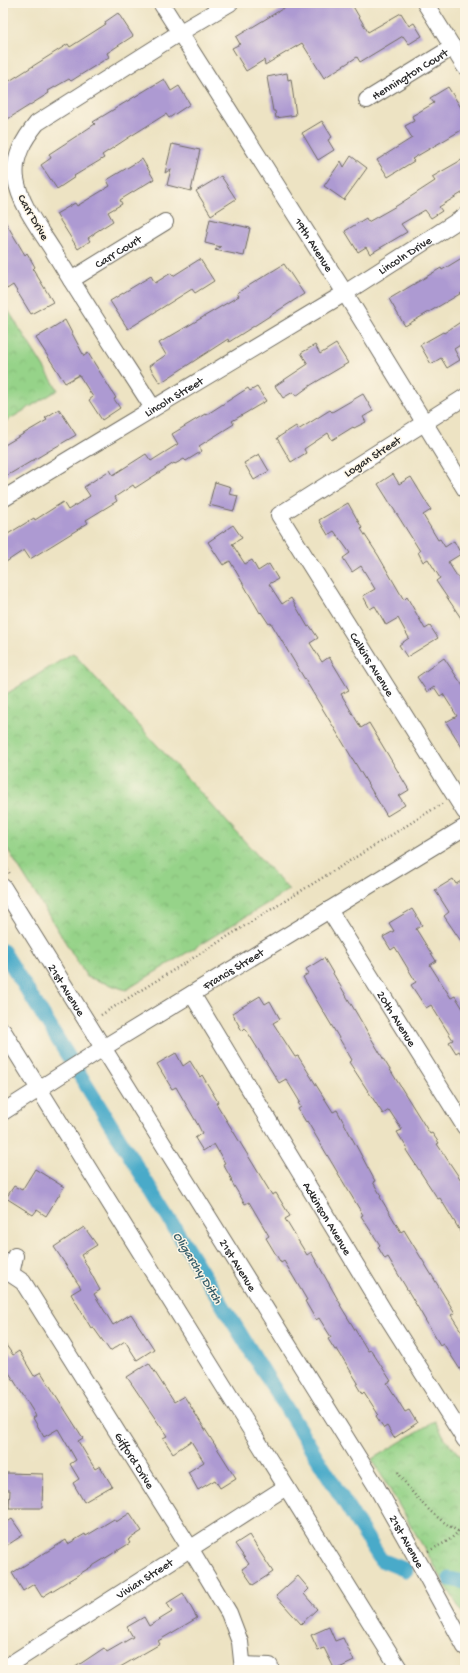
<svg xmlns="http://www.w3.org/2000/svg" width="468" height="1673" font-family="'Gochi Hand',sans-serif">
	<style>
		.park { fill: url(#park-crowns); stroke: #607f5a }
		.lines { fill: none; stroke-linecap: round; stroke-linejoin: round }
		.canal { stroke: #4aaac9; stroke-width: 15 }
		.building { fill: #ad9ad2 }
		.minor-casing { stroke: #6f6b60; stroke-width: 18 }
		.path { stroke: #6f6b60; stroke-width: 2.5; stroke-dasharray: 1 3; stroke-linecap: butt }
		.minor { stroke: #fff; stroke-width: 16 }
		.labels { text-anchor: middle; stroke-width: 3; stroke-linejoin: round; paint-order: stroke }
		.street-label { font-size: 12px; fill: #2b2b2b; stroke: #fcf5e5 }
		.water-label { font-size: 13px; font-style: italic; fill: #375e6a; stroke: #fcf5e5 }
	</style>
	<defs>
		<pattern id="park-crowns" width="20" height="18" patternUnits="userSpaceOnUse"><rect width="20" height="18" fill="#96d389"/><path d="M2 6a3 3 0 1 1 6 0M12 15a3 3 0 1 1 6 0" fill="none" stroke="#81b576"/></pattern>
	</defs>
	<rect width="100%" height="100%" fill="#fcf5e5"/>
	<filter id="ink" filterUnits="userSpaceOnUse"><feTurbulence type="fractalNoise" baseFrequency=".025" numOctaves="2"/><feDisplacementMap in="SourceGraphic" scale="8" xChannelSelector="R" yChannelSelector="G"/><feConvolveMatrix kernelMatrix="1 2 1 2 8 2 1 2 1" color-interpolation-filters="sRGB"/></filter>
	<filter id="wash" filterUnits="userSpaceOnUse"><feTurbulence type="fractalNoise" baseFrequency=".012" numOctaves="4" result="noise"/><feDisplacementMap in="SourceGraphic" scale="16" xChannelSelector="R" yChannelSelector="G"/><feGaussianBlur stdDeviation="0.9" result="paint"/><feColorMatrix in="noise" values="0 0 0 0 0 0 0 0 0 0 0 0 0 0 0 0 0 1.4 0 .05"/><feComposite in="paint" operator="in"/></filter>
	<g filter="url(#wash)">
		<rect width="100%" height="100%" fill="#ede3c3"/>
		<g class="park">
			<path d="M3 302 58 390 3 423Z"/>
			<path d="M73 653 289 890 126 990 87 977 3 842V696Z"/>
			<path d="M435 1421 446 1440 465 1461V1618L372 1459Z"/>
		</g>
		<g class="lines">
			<g class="canal">
				<path d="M3 951 365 1535 381 1560 406 1570"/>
				<path d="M450 1579 465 1582"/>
			</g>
		</g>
		<g id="blocks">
			<g class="building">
				<path d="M292 3H351L368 32 401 13 409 26 414 23 422 36 409 44 403 36 360 62 357 57 324 78 302 43 265 65 264 60 246 71 232 48 240 44 236 37Z"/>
				<path d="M118 13 133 36 107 53 109 57 71 81 69 79 48 91 49 93 3 122V85L68 44 70 47 106 24 105 22Z"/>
				<path d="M287 73 288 80 291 79 296 115 276 118 275 111H273L267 77Z"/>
				<path d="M164 79 171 91 179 86 190 104 169 118 166 114 131 136 102 155 104 158 74 176 75 177 57 189 41 165 51 158 49 154 95 124 93 122Z"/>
				<path d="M448 87 465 114V128L412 159 414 161 388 177 377 160 412 138 405 126 414 121 412 116 434 103 430 98Z"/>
				<path d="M322 121 332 137 328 140 334 150 318 160 302 133Z"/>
				<path d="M172 144 200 150 191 191 167 185 171 169 165 173Z"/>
				<path d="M351 156 367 168 344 200 324 186 341 161 344 167Z"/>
				<path d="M465 158V191L439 207 442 211 431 218 425 210 401 224 407 232 370 254 366 247 358 252 345 231 366 218 368 222 398 205 435 181 432 177Z"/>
				<path d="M142 159 154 179 120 200 122 204 108 212 113 221 94 233V234L88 238 90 241 78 249 56 214 75 203 77 206 110 186 107 180Z"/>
				<path d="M221 176 236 199 211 215 196 191Z"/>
				<path d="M3 218 25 255 27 253 35 267 33 269 53 302 31 314 13 285 7 289 3 282Z"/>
				<path d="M210 219 250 228 244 256 215 250 221 247 205 243Z"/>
				<path d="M465 256V291L405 326 389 299 441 268 442 270Z"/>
				<path d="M200 259 214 281 195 293 192 289 128 329 110 301 151 276 155 283 171 273 173 276Z"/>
				<path d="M284 264 304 294 229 342 228 339 160 383 149 366 166 355 159 343 239 296 237 293Z"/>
				<path d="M465 319V342L454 349 460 360 447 368 441 358 431 364 420 345 443 332 444 333Z"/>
				<path d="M65 320 84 356 88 353 116 398 114 399 120 408 102 420 89 400 93 397 79 375 65 383 36 338Z"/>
				<path d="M336 344 348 363 311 385 296 396 293 392 283 398 275 386 308 364 301 353 315 345 320 354Z"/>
				<path d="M257 387 266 401 232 421 234 424 199 446 202 451 186 461 184 459 175 464 174 463 135 488 133 485 115 497 117 501 86 520 88 523 30 559 24 550 3 564V537L34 518 35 520 63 502 68 510 90 496 84 487 110 470 113 475 146 454 151 461 178 444 172 434 205 414 206 415 248 388 250 391Z"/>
				<path d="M363 394 373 411 363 417 366 422 354 428 353 427 332 440 328 433 304 449 306 453 291 462 277 438 296 426 298 430 330 410 332 412Z"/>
				<path d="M59 409 76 435 3 478V446L47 420 45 418Z"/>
				<path d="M259 454 269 471 254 480 244 463Z"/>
				<path d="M393 474 399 484 411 477 431 510 423 515 438 540 440 539 445 547 454 541 461 554 448 562 460 581 465 578V624L436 581 440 578 428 559 423 562 418 552 420 551 378 484Z"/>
				<path d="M215 482 231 487 229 494 238 496 234 511 209 505Z"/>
				<path d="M348 503 362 528 361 529 378 555 404 600 407 597 425 629 430 626 438 638 407 657 399 645 409 638 398 618 386 625 375 606 370 609 363 596 375 589 361 566 352 572 343 558 350 553 334 531 328 535 319 520Z"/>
				<path d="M233 525 242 538 232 544 245 564 252 560 258 571 269 564 278 579 269 584 282 604 291 598 308 627 310 626 318 638 310 643 322 662 329 657 349 690 341 694 361 728 369 723 409 790 399 796 405 805 387 816 271 623 269 624 261 612 260 613 230 561 223 565 208 542Z"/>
				<path d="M444 658 465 689V752L446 722 457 716 443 694 440 696 434 687 427 692 417 677Z"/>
				<path d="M453 879 456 884 465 879V947L444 916 449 912 435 890Z"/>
				<path d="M412 909 422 925 416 929 436 961 430 965 451 998 455 996 465 1012V1060L459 1051 456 1053 449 1042 453 1040 431 1005 426 1008 411 985 416 982 395 947 391 950 383 937 394 931 389 923Z"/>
				<path d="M324 958 384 1060 430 1134 432 1133 439 1143 437 1144 465 1186V1239L440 1198 438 1199 406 1150 407 1148 397 1132 402 1130 389 1110 383 1114 349 1062 352 1060 303 977 309 973 306 969Z"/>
				<path d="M260 996 265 1004 270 1001 280 1019 273 1023 295 1057 298 1056 333 1112 337 1110 375 1181 373 1182 381 1196 380 1197 401 1232 404 1230 455 1313 451 1315 465 1337V1377L443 1343 440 1345 388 1257 385 1259 378 1247 380 1245 361 1216 363 1215 342 1180 307 1121 306 1122 298 1109 301 1107 298 1103 300 1102 286 1079 279 1083 245 1028 242 1031 232 1013Z"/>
				<path d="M176 1053 183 1066 190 1061 200 1077 202 1075 218 1102 216 1103 272 1195 276 1193 290 1216 285 1219 307 1255 311 1252 341 1305H340L368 1351 371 1350 391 1381 387 1383 405 1412 409 1410 417 1423 394 1438 387 1426 384 1428 376 1416 378 1414 364 1392 362 1394 356 1384 358 1383 337 1349 335 1350 328 1339 331 1337 319 1318 316 1320 305 1301 307 1300 284 1261 281 1263 266 1238 269 1236 249 1202 245 1204 231 1181 232 1180 223 1164 225 1163 214 1144 203 1151 195 1138 202 1133 198 1125 176 1087 172 1089 157 1064Z"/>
				<path d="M35 1169 64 1187 46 1216 37 1210 33 1215 6 1198 14 1186 22 1190Z"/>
				<path d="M84 1227 97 1245 81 1255 100 1290 94 1294 113 1325 131 1314 154 1349 137 1360 125 1341 110 1351 93 1327 91 1328 71 1294 81 1288 54 1247Z"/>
				<path d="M3 1341 13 1355 19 1351 34 1376 41 1372 83 1438 78 1441 95 1469 100 1466 112 1486 84 1502 73 1483 79 1479 70 1464 76 1460 58 1429 44 1437 33 1418 36 1416 3 1363Z"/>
				<path d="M149 1363 174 1402 184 1396 236 1478 220 1488 215 1480 198 1490 188 1472 204 1462 191 1441 173 1453 163 1438 167 1436 127 1377Z"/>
				<path d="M6 1473 43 1474 42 1508H9L10 1490H5Z"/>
				<path d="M130 1513 142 1531 128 1540 130 1543 42 1597 34 1584 23 1591 12 1573 66 1540 68 1544 85 1534 86 1536 114 1519 116 1522Z"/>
				<path d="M12 1519 23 1535 3 1548V1525Z"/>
				<path d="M249 1535 273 1572 253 1585 242 1569 249 1564 235 1544Z"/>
				<path d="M298 1576 309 1589 304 1594 317 1609 301 1624 276 1596Z"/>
				<path d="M183 1593 197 1618 158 1641 160 1644 115 1670H71L104 1648 107 1652 133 1637 127 1627 144 1617 149 1626 172 1612 167 1603Z"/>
				<path d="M329 1627 335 1641 343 1638 354 1661 335 1670 324 1648 318 1650 311 1635Z"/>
			</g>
		</g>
	</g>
	<g filter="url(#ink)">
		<use href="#blocks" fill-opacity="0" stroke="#6f6b60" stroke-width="1"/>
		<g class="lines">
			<g class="minor-casing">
				<g id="minor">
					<path id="s1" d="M161 3 345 293 465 489"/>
					<path d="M425 3 465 67"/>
					<path id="s2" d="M367 100 453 47"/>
					<path id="s3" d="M71 280 165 222"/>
					<path id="s4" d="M465 397 279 515 465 812"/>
					<path d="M153 408C119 355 84 302 52 249 38 227 20 204 16 179 13 157 24 139 37 123L179 33 230 3"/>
					<path id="s5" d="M3 499 345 293 465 216"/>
					<path id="s6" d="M3 887 376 1486 420 1564 465 1647"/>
					<path id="s7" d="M329 910 465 1127"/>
					<path id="s8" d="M192 994 388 1318 465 1440"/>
					<path d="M3 1031 400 1670"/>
					<path id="s9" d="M3 1112 103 1048 465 827"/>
					<path id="s10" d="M3 1273 11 1274 23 1282 190 1548 229 1613 240 1642 243 1670"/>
					<path d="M11 1274 15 1256"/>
					<path d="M243 1665 270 1666"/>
					<path id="s11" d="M3 1669 286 1487"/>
				</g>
			</g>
			<g class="path">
				<path d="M3 862 10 874"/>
				<path d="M101 1015 443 803"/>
				<path d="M398 1472C414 1498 437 1521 465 1535"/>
				<path d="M428 1551C445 1543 456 1538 465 1522"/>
			</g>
			<use href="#minor" class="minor"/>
		</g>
	</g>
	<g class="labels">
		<g class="street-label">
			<text dy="4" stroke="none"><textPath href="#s2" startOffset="50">Hennington Court</textPath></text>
			<text transform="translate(34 217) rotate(60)" y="4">Carr Drive</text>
			<text dy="4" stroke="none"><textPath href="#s1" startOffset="286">19th Avenue</textPath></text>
			<text dy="4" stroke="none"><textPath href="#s3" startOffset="55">Carr Court</textPath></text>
			<text dy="4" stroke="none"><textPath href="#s5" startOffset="470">Lincoln Drive</textPath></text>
			<text dy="4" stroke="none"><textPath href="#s5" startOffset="199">Lincoln Street</textPath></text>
			<text transform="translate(372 456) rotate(-33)" y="4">Logan Street</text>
			<text dy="4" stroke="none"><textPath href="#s4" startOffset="396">Calkins Avenue</textPath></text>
			<text dy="4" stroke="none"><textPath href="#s9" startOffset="271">Francis Street</textPath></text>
			<text dy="4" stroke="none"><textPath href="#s6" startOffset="121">21st Avenue</textPath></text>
			<text dy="4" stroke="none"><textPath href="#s7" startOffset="128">20th Avenue</textPath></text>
			<text dy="4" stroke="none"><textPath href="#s8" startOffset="262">Adkinson Avenue</textPath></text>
			<text dy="4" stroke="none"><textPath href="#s6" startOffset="445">21st Avenue</textPath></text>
			<text dy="4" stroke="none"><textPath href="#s10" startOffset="233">Gifford Drive</textPath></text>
			<text dy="4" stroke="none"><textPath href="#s6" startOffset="769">21st Avenue</textPath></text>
			<text dy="4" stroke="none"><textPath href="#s11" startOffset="168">Vivian Street</textPath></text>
		</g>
		<g class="water-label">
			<text transform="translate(199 1267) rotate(58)" y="5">Oligarchy Ditch</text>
		</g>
	</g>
	<rect width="468" height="1673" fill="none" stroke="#fcf5e5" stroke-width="16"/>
</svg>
